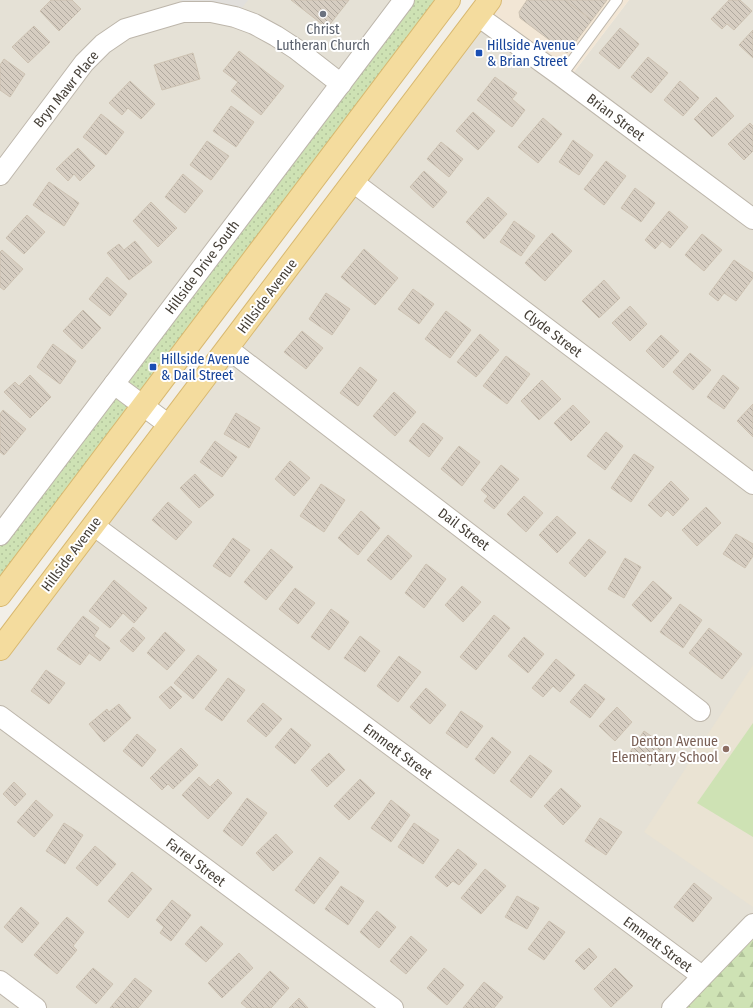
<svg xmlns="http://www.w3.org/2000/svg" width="753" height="1008" font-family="'Fira Sans Condensed',sans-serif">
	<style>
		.residential { fill: #e5e1d6 }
		.commercial { fill: #f2e6d5 }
		.education { fill: #eae3d3 }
		.grass { fill: url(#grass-dots) }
		.forest { fill: url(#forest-firs) }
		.green { fill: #cee2b4 }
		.parking { fill: #e1dfdc }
		.building { fill: url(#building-back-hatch); stroke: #cdc2b2 }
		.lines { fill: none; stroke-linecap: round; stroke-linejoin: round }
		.lane-casing { stroke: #bdb6ab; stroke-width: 12 }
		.street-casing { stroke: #bdb6ab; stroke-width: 22 }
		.primary-casing { stroke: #d8b870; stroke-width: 24 }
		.lane { stroke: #fff; stroke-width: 10 }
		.street { stroke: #fff; stroke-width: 20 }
		.primary { stroke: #f4dc9e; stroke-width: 22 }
		.worship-dot { fill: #6b7280; stroke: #fff; stroke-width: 1.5 }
		.transit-dot { fill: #1a4fb4; stroke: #fff; stroke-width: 1.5 }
		.education-dot { fill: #8d6e63; stroke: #fff; stroke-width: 1.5 }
		.labels { text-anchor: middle; stroke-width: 4; stroke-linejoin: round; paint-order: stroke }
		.worship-label { font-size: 14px; fill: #5b616d; stroke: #fff }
		.transit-label { font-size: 14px; fill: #164399; stroke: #fff; text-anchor: start }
		.street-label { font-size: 14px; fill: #453f37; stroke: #fff }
		.education-label { font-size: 14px; fill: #785e54; stroke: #fff; text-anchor: end }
	</style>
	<defs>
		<pattern id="grass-dots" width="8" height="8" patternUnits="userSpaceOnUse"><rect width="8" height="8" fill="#cee2b4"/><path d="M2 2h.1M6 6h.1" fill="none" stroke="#b2c39b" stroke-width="1.8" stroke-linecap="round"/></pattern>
		<pattern id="forest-firs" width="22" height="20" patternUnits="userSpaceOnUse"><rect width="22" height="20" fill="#cee2b4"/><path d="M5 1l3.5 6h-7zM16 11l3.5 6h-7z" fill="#b2c39b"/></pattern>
		<pattern id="building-back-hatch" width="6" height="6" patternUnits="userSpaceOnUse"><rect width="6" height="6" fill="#d6cdc1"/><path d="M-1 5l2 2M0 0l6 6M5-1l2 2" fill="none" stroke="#afa89e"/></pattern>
	</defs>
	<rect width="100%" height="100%" fill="#f2efe8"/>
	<g class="residential">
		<path d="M0 0H403L0 534Z"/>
		<path d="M629 0H753V1008H0V649L478 16 568 80Z"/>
	</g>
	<path class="commercial" d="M490 0H629L568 80 478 16Z"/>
	<path class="education" d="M753 665V907L644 832Z"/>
	<path class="grass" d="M403 0H449L0 595V534Z"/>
	<path class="forest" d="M753 924V1008H672Z"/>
	<path class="green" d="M753 723V837L697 803Z"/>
	<path class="parking" d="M181 0H248L235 17 183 12Z"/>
	<g class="building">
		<path d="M51 0H72L81 9 59 31 40 11Z"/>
		<path d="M291 0H349L327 28Z"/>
		<path d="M527 0H565L592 20 567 53 520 18 519 12Z"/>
		<path d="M565 0H607L592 20Z"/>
		<path d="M729 0H740L752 11 734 30 727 24 722 29 711 19Z"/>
		<path d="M34 26 50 42 28 63 12 47Z"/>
		<path d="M620 28 639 44 619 69 599 53Z"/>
		<path d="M753 30V58L739 45Z"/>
		<path d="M239 51 284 86 261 115 231 91 238 82 223 71Z"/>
		<path d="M193 53 200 79 162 90 154 65Z"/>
		<path d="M648 57 668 73 651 93 631 77Z"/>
		<path d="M4 59 25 74 10 97 0 90V65Z"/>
		<path d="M495 77 517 93 512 99 525 110 512 127 477 100Z"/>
		<path d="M130 81 155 104 141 119 128 108 122 115 109 103Z"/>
		<path d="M680 81 699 98 683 116 664 100Z"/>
		<path d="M716 97 734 116 712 137 694 119Z"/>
		<path d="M231 106 254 122 236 147 213 131Z"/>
		<path d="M473 112 495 131 478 150 456 131Z"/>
		<path d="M101 114 124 132 106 155 83 137Z"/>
		<path d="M543 118 562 134 538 163 518 147Z"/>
		<path d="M750 123 753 126V151L744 160 728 144Z"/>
		<path d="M573 140 593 155 579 175 559 162Z"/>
		<path d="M207 141 229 156 211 180 190 165Z"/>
		<path d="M441 142 463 159 449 177 427 159Z"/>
		<path d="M78 148 95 166 80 181 74 174 68 181 56 169Z"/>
		<path d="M606 161 626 176 604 205 584 189Z"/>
		<path d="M424 171 447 192 433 208 410 187Z"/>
		<path d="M183 174 203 191 185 213 165 197Z"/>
		<path d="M49 182 79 203 64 226 33 205Z"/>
		<path d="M635 188 655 203 641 222 621 208Z"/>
		<path d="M488 197 507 214 484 239 466 222Z"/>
		<path d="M151 202 177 228 158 247 133 221Z"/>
		<path d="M669 211 688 227 670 248 662 241 655 249 645 240Z"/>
		<path d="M27 215 45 232 24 254 6 238Z"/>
		<path d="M514 221 535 236 521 256 500 242Z"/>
		<path d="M552 233 572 251 545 281 525 263Z"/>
		<path d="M702 234 722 250 704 271 685 255Z"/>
		<path d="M135 241 152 262 129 280 107 253 119 244 124 250Z"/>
		<path d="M364 249 398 278 375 305 341 277Z"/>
		<path d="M2 250 23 269 4 290 0 287V252Z"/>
		<path d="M734 260 753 273V278L736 301 724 293 718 301 709 294Z"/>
		<path d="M107 277 127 294 110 316 89 299Z"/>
		<path d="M604 280 620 298 599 318 582 301Z"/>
		<path d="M413 289 434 304 419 324 398 309Z"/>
		<path d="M326 293 350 309 332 335 309 319Z"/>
		<path d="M630 306 647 324 630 341 612 323Z"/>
		<path d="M83 310 101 328 82 349 63 331Z"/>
		<path d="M446 311 471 330 450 358 425 339Z"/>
		<path d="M302 331 323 348 306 369 284 352Z"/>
		<path d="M480 334 499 350 476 377 457 362Z"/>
		<path d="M661 335 679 351 663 368 646 351Z"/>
		<path d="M53 344 76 361 60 384 37 367Z"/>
		<path d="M690 353 711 370 693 390 673 372Z"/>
		<path d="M506 356 530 374 507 404 483 386Z"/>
		<path d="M360 367 377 380 358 406 340 393Z"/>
		<path d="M30 375 51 397 30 418 4 392 15 382 19 386Z"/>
		<path d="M723 375 739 388 724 409 707 397Z"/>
		<path d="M542 380 561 399 539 420 521 401Z"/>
		<path d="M394 392 416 412 395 436 373 416Z"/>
		<path d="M753 404V437L737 421Z"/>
		<path d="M573 405 590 422 571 441 554 423Z"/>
		<path d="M3 410 26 429 4 455 0 452V414Z"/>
		<path d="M236 413 260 428 249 448 224 434Z"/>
		<path d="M423 423 443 438 429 457 409 441Z"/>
		<path d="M606 432 623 446 605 470 587 456Z"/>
		<path d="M215 441 237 457 222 477 200 462Z"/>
		<path d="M459 446 480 462 462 486 441 469Z"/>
		<path d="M634 454 654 467 631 502 611 488Z"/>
		<path d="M290 461 310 478 294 496 275 479Z"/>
		<path d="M501 465 519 479 494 509 484 501 488 496 481 490Z"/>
		<path d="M195 474 214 495 199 508 180 488Z"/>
		<path d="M671 481 689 499 673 516 667 510 661 517 648 505Z"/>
		<path d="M321 484 345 500 324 532 300 516Z"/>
		<path d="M524 496 543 513 526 532 507 514Z"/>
		<path d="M168 502 192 522 176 540 152 520Z"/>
		<path d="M706 507 721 523 697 546 682 530Z"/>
		<path d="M361 511 380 528 358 555 338 538Z"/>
		<path d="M557 516 576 533 557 553 539 535Z"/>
		<path d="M736 534 753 544V556L745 568 723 554Z"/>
		<path d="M388 535 412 556 391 580 367 560Z"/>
		<path d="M233 538 250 550 230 577 213 566Z"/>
		<path d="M589 539 606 552 585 577 569 563Z"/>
		<path d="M271 549 293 567 266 600 244 582Z"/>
		<path d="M625 558 641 567 624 598 608 589Z"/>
		<path d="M426 564 446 579 424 608 405 593Z"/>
		<path d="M114 580 147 608 134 623 123 613 110 628 89 611Z"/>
		<path d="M653 581 672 598 651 622 632 605Z"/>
		<path d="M462 586 481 602 463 622 445 605Z"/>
		<path d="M295 588 315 603 298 624 279 609Z"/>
		<path d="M680 604 702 620 683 648 660 632Z"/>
		<path d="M331 609 349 622 329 650 311 637Z"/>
		<path d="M494 615 510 628 476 670 460 657Z"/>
		<path d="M83 616 99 628 94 636 110 648 100 661 89 653 80 665 57 649Z"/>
		<path d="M133 627 145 638 133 652 120 641Z"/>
		<path d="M709 628 742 654 722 679 689 653Z"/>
		<path d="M165 632 185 650 167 670 147 653Z"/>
		<path d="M360 636 380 651 365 672 344 658Z"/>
		<path d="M524 637 544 654 528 673 508 656Z"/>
		<path d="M198 655 217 670 193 699 174 683Z"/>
		<path d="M399 656 421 672 398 702 377 686Z"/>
		<path d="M556 659 575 675 560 692 553 686 543 697 532 688Z"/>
		<path d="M46 670 65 683 49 704 31 691Z"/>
		<path d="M228 678 245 690 222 721 205 709Z"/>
		<path d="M585 684 605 699 590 718 570 702Z"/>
		<path d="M171 686 182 697 170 709 159 697Z"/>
		<path d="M426 688 446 705 430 724 410 707Z"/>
		<path d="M263 703 282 719 266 737 247 721Z"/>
		<path d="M119 704 131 718 104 742 89 724 107 709 109 712Z"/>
		<path d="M617 707 632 722 615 741 599 726Z"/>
		<path d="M461 711 483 726 467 748 446 733Z"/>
		<path d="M291 728 311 745 295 764 275 747Z"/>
		<path d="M644 731 664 745 650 766 630 752Z"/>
		<path d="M137 734 156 750 142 767 123 751Z"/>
		<path d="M492 737 511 752 494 774 475 759Z"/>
		<path d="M181 748 198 765 173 789 168 784 162 790 150 778Z"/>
		<path d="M329 753 345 770 327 787 311 770Z"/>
		<path d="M530 755 552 771 531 798 510 781Z"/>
		<path d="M199 777 210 787 218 779 232 793 208 819 182 795Z"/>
		<path d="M360 779 375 793 349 820 334 806Z"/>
		<path d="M14 782 26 794 15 806 3 794Z"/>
		<path d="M561 788 581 806 563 825 544 806Z"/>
		<path d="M247 798 267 813 242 846 223 831Z"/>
		<path d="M36 800 53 815 34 837 17 822Z"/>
		<path d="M391 800 410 815 391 842 371 828Z"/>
		<path d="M600 818 622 832 606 855 585 841Z"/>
		<path d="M64 823 83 835 65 864 46 851Z"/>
		<path d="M414 823 439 840 423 864 398 847Z"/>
		<path d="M276 834 293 852 273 871 256 853Z"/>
		<path d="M95 846 116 864 97 886 76 868Z"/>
		<path d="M458 849 477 864 459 885 453 881 447 887 435 877Z"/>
		<path d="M320 857 339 872 314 904 295 890Z"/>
		<path d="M485 869 506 886 481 914 461 898Z"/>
		<path d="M132 872 152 889 128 918 108 901Z"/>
		<path d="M694 883 712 898 693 922 674 907Z"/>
		<path d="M341 886 364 901 348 925 325 909Z"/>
		<path d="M517 896 539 908 527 929 505 917Z"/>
		<path d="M172 900 191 915 171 941 160 933 164 927 156 920Z"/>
		<path d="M21 907 39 923 22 943 4 927Z"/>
		<path d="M377 911 396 927 379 948 360 932Z"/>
		<path d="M67 917 84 932 73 946 77 950 57 974 34 955Z"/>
		<path d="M549 921 565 932 544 960 528 949Z"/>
		<path d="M201 926 223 944 206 962 185 944Z"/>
		<path d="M411 936 427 950 406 974 390 961Z"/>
		<path d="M589 948 597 957 584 970 575 961Z"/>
		<path d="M239 953 253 968 222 998 208 983Z"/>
		<path d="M93 968 113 984 96 1004 76 987Z"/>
		<path d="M444 968 464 985 447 1005 427 988Z"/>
		<path d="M615 968 633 986 611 1007 594 989Z"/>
		<path d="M270 971 289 988 271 1008H247L241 1003Z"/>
		<path d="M135 978 152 991 138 1008H110Z"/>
		<path d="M484 982 503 997 494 1008H463Z"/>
		<path d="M299 998 308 1008H289Z"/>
	</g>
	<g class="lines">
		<g class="lane-casing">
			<path id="lane" d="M561 76 617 0"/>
		</g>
		<g class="street-casing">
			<g id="street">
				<path d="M478 16 561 76 753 219"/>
				<path d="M0 175 84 63 103 44 125 29 183 12H211L235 17 254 24 276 36 296 49 341 84"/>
				<path d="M353 182 753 484"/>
				<path d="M227 348 700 711"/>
				<path d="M114 384 169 425"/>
				<path d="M93 525 702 976"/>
				<path d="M0 535 404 0"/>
				<path d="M0 716 393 1008"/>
				<path d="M0 981 36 1008"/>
				<path d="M672 1008 753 924"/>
			</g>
		</g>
		<g class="primary-casing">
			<g id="primary">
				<path d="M0 595 449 0"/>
				<path d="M0 649 490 0"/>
			</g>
		</g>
		<use href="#lane" class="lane"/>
		<use href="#street" class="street"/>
		<use href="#primary" class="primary"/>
	</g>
	<circle class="worship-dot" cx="323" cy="14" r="4"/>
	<g class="transit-dot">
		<rect x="475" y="49" width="8" height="8" rx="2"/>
		<rect x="149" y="363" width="8" height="8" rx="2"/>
	</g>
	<circle class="education-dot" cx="726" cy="749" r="4"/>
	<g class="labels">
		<g class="worship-label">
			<text x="323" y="34">Christ<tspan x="323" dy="16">Lutheran Church</tspan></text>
		</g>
		<g class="transit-label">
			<text x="487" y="50">Hillside Avenue<tspan x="487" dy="16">&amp; Brian Street</tspan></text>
			<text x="161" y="364">Hillside Avenue<tspan x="161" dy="16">&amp; Dail Street</tspan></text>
		</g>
		<g class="street-label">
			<text transform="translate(66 89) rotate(-51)" y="5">Bryn Mawr Place</text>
			<text transform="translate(616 117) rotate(37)" y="5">Brian Street</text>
			<text transform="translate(202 267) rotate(-53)" y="5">Hillside Drive South</text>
			<text transform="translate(267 296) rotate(-53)" y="5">Hillside Avenue</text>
			<text transform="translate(553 333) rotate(37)" y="5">Clyde Street</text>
			<text transform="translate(464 529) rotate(37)" y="5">Dail Street</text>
			<text transform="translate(71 554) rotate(-53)" y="5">Hillside Avenue</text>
			<text transform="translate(398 751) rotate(37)" y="5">Emmett Street</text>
			<text transform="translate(196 862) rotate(37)" y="5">Farrel Street</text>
			<text transform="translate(658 944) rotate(37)" y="5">Emmett Street</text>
		</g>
		<g class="education-label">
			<text x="718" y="746">Denton Avenue<tspan x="718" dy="16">Elementary School</tspan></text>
		</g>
	</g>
</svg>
